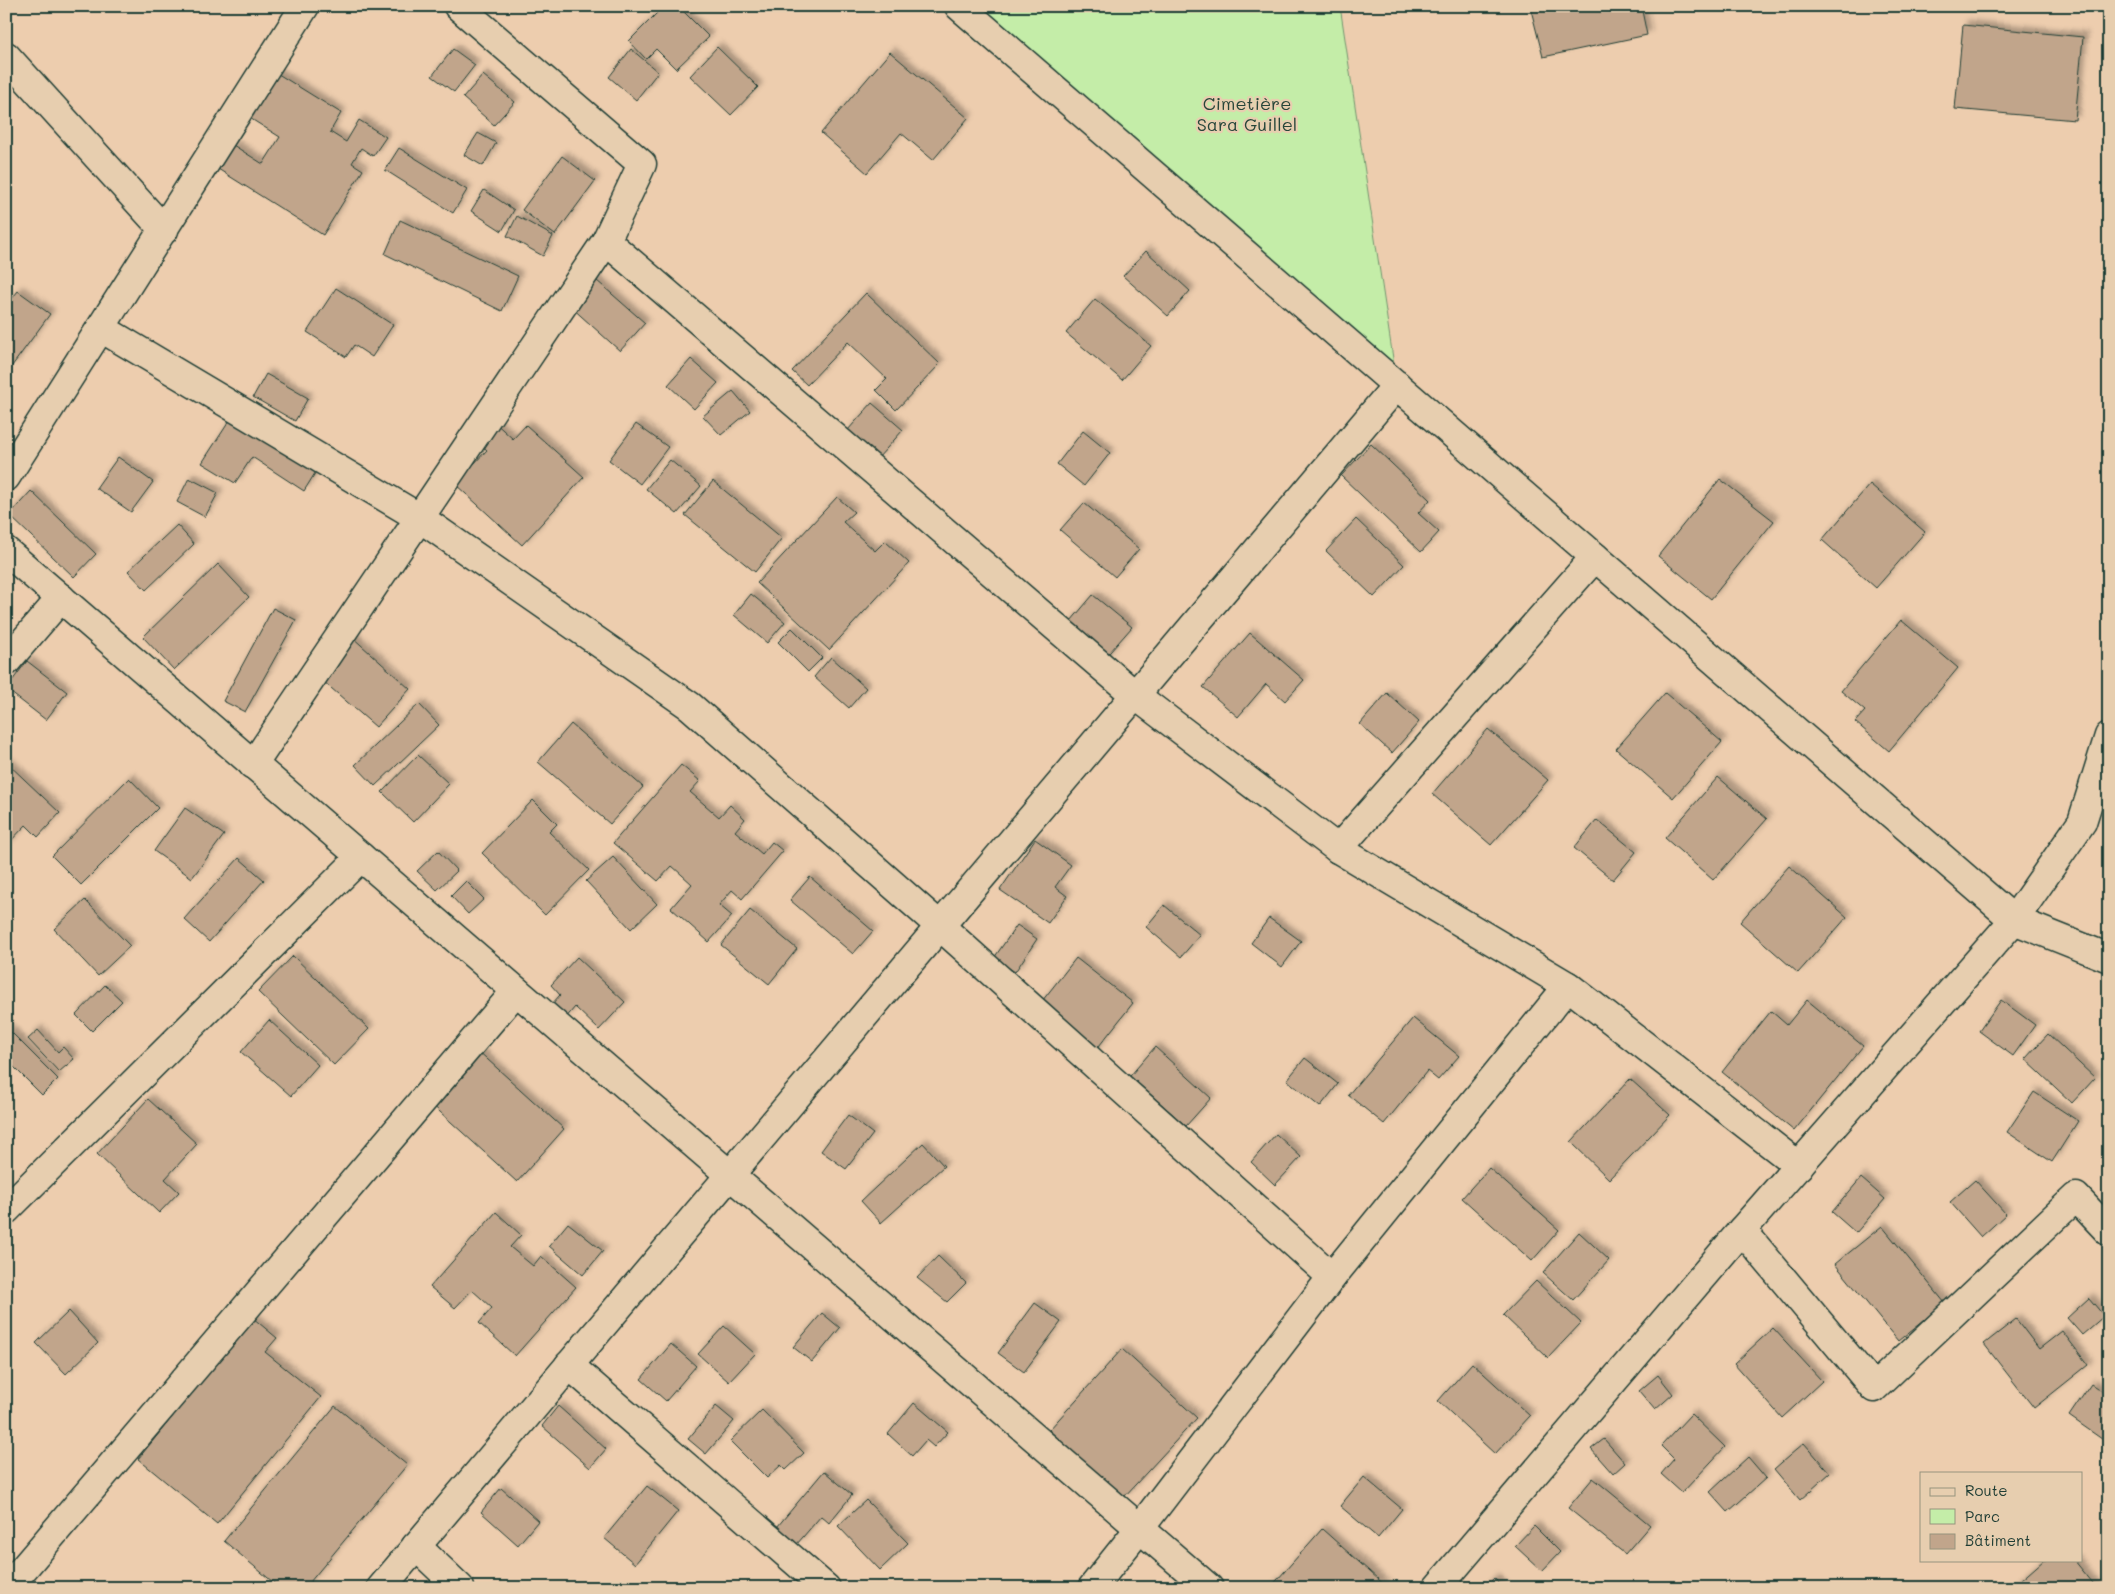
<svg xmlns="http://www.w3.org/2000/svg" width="2115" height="1594" font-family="Mali,sans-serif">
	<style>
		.green { fill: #c4eda8; stroke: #72956e }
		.building { fill: #c1a58b; stroke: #1f3d34; filter: url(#shadow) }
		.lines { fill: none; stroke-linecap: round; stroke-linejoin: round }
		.minor-casing { stroke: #1f3d34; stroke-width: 31 }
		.minor { stroke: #e7ceaf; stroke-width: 28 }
		.labels { text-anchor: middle; stroke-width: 4.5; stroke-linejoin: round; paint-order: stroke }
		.park-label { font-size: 18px; fill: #27463a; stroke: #e7ceaf }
	</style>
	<defs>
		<filter id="shadow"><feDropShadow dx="4.5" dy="-4.5" stdDeviation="2.5" flood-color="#0004"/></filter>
	</defs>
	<rect width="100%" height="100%" fill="#edcdae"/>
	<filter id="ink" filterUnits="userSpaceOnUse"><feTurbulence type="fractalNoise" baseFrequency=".02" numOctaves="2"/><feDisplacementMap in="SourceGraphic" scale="10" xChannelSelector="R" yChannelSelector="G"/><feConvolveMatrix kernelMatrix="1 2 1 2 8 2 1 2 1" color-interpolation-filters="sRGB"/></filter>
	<g filter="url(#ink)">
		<path class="green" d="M959 6H1340L1397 385Z"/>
		<g class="building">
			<path d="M664 6H678L709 37 676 69 656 49 646 59 629 41Z"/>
			<path d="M1530 6H1641L1647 35 1543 57Z"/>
			<path d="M1963 25 2083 37 2075 120 1955 109Z"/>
			<path d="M717 47 758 87 731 115 690 76Z"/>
			<path d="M453 49 475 65 454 92 432 76Z"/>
			<path d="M631 49 658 72 636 100 609 77Z"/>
			<path d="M890 52 968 118 933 160 901 133 867 173 821 133Z"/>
			<path d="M275 72 341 113 330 132 346 142 359 120 386 137 373 156 361 148 352 163 363 170 323 235 218 169 233 145 263 164 280 137 248 117Z"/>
			<path d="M483 75 515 102 494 125 463 98Z"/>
			<path d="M478 133 496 143 483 166 464 155Z"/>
			<path d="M399 148 467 190 453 213 385 170Z"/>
			<path d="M562 156 595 181 555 235 522 210Z"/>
			<path d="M484 190 514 210 502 231 471 211Z"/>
			<path d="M517 216 553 236 543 256 507 236Z"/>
			<path d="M400 220 518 276 502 311 385 254Z"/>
			<path d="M1146 251 1190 291 1168 316 1123 276Z"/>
			<path d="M596 280 645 323 620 351 571 307Z"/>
			<path d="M336 288 393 325 372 357 354 345 346 357 307 332Z"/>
			<path d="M18 291 50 314 12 366 6 362V306Z"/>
			<path d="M866 293 940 364 896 410 876 390 887 379 848 342 807 385 792 371Z"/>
			<path d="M1095 299 1151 346 1122 380 1066 333Z"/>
			<path d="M691 359 718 383 694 409 668 385Z"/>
			<path d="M266 374 308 398 295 421 253 397Z"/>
			<path d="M733 391 750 411 721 435 703 416Z"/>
			<path d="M241 403 325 457 304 491 252 457 235 483 202 463Z"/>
			<path d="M872 403 903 430 878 458 847 431Z"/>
			<path d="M493 421 513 439 526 425 584 477 522 545 455 484 487 450 476 440Z"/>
			<path d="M636 424 668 447 640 484 609 460Z"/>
			<path d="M1083 431 1110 453 1084 486 1057 464Z"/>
			<path d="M1371 444 1430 500 1418 513 1439 532 1421 552 1341 476Z"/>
			<path d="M118 457 153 482 131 512 96 488Z"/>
			<path d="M670 460 701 486 677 514 646 489Z"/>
			<path d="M189 478 218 493 205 517 177 502Z"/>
			<path d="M1720 479 1774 521 1711 599 1658 556Z"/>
			<path d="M713 481 782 538 755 572 685 515Z"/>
			<path d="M1870 484 1925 532 1876 588 1822 540Z"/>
			<path d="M31 491 96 554 74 577 9 515Z"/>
			<path d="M837 497 854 512 843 522 875 551 885 541 909 563 829 650 757 583Z"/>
			<path d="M1084 503 1139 549 1115 577 1060 530Z"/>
			<path d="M1356 519 1404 565 1374 597 1326 551Z"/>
			<path d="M177 525 194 544 146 590 128 571Z"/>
			<path d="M218 564 249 597 174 670 143 637Z"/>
			<path d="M751 594 785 622 767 643 734 615Z"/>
			<path d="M1093 595 1132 627 1103 660 1065 628Z"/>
			<path d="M273 608 296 620 245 712 223 701Z"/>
			<path d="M1901 620 1958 668 1889 751 1855 722 1865 711 1841 691Z"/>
			<path d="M792 628 822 658 808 672 778 642Z"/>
			<path d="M1250 633 1304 680 1285 701 1266 684 1238 717 1203 687Z"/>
			<path d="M351 636 410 689 376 727 316 675Z"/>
			<path d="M831 657 866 688 849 708 814 677Z"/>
			<path d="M27 661 67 692 46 720 6 689Z"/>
			<path d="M1387 693 1419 722 1392 753 1360 724Z"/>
			<path d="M1665 693 1722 742 1673 798 1616 749Z"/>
			<path d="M419 704 439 725 375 786 355 765Z"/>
			<path d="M571 724 643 787 610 824 538 762Z"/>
			<path d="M1488 729 1548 780 1491 845 1432 794Z"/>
			<path d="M418 755 449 784 413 822 382 792Z"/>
			<path d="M6 762 60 813 38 837 26 825 6 846Z"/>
			<path d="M681 765 700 781 690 792 719 817 730 805 745 819 735 831 762 854 772 842 783 851 742 899 732 890 719 905 732 916 709 942 671 908 692 884 672 866 658 881 613 843Z"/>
			<path d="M1718 777 1767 819 1713 880 1665 838Z"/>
			<path d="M129 778 158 808 81 885 52 856Z"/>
			<path d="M533 800 557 824 549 832 589 870 545 915 482 853Z"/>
			<path d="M185 808 224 835 192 878 154 851Z"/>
			<path d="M1597 820 1636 852 1613 880 1574 848Z"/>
			<path d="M1035 839 1071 865 1055 887 1067 896 1048 923 1000 890Z"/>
			<path d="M438 851 457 871 437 890 417 871Z"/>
			<path d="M613 857 657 904 631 929 586 881Z"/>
			<path d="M239 858 264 880 209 942 184 919Z"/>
			<path d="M1789 866 1847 917 1798 973 1740 922Z"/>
			<path d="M810 877 873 931 853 954 790 900Z"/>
			<path d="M466 881 484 899 468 914 451 896Z"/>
			<path d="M85 900 130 946 98 976 54 929Z"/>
			<path d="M1164 905 1200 935 1181 957 1146 927Z"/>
			<path d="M750 910 797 949 769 984 721 945Z"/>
			<path d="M1269 918 1301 941 1282 967 1251 943Z"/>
			<path d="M1017 925 1037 939 1015 972 994 958Z"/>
			<path d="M293 956 369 1029 334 1065 258 992Z"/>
			<path d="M577 957 625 1002 599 1030 575 1007 565 1019 551 1005 560 995 551 985Z"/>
			<path d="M1076 958 1133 1003 1088 1060 1031 1015Z"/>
			<path d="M105 985 122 1001 92 1031 76 1015Z"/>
			<path d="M1807 1000 1863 1046 1794 1131 1722 1072 1771 1011 1787 1025Z"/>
			<path d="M2001 1000 2035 1025 2013 1056 1979 1031Z"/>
			<path d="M1413 1018 1459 1056 1438 1080 1427 1071 1384 1124 1348 1095Z"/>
			<path d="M269 1020 318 1065 291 1096 241 1052Z"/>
			<path d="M6 1027 58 1079 42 1095 6 1059Z"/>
			<path d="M38 1030 58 1052 63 1047 74 1059 59 1072 28 1039Z"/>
			<path d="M2048 1034 2095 1078 2072 1103 2025 1059Z"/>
			<path d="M1155 1047 1211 1098 1186 1126 1130 1076Z"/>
			<path d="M476 1049 564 1129 517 1182 429 1102Z"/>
			<path d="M1305 1058 1338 1084 1320 1107 1287 1080Z"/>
			<path d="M1630 1079 1670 1115 1609 1179 1571 1142Z"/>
			<path d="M2034 1092 2078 1121 2052 1162 2007 1132Z"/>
			<path d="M148 1099 197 1144 165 1179 179 1192 159 1213 97 1154Z"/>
			<path d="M848 1115 873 1134 846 1169 821 1151Z"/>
			<path d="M1276 1134 1301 1157 1275 1185 1251 1162Z"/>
			<path d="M923 1143 944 1166 881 1223 861 1201Z"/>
			<path d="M1489 1168 1559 1230 1532 1261 1462 1198Z"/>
			<path d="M1861 1178 1885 1199 1856 1233 1832 1212Z"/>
			<path d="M1975 1180 2006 1214 1981 1237 1950 1202Z"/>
			<path d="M496 1212 521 1235 510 1247 533 1266 541 1256 576 1287 515 1356 479 1323 492 1308 472 1290 455 1308 430 1287Z"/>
			<path d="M568 1223 603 1251 583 1275 549 1246Z"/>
			<path d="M1882 1226 1945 1303 1898 1341 1835 1264Z"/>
			<path d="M1579 1232 1609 1260 1573 1300 1543 1273Z"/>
			<path d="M938 1256 966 1283 947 1302 917 1278Z"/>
			<path d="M1536 1281 1581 1323 1548 1358 1503 1315Z"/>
			<path d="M2089 1298 2104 1316 2082 1335 2067 1318Z"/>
			<path d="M1035 1303 1061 1322 1024 1372 998 1353Z"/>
			<path d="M69 1311 98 1343 66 1374 36 1343Z"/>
			<path d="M822 1313 840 1328 812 1362 793 1347Z"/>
			<path d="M253 1318 277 1338 265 1352 321 1397 217 1524 138 1459Z"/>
			<path d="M2016 1319 2039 1349 2062 1331 2088 1365 2034 1408 1984 1344Z"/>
			<path d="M724 1326 755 1354 729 1382 698 1354Z"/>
			<path d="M1773 1328 1822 1381 1782 1418 1734 1364Z"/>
			<path d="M671 1344 696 1366 666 1401 641 1379Z"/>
			<path d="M1122 1349 1197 1418 1123 1498 1049 1430Z"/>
			<path d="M1472 1363 1530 1416 1495 1454 1438 1401Z"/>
			<path d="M1658 1375 1673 1394 1655 1410 1639 1391Z"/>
			<path d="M2091 1384 2109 1396V1444L2069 1416Z"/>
			<path d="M914 1403 948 1432 934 1447 926 1440 912 1456 888 1434Z"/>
			<path d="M335 1406 407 1465 305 1588H280L224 1541Z"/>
			<path d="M558 1406 606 1449 590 1468 542 1426Z"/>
			<path d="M716 1406 734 1421 706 1454 688 1439Z"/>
			<path d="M762 1410 804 1453 786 1470 781 1465 767 1478 730 1441Z"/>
			<path d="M1691 1414 1725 1447 1682 1493 1661 1474 1674 1459 1661 1446Z"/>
			<path d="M1604 1439 1625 1463 1613 1474 1591 1449Z"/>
			<path d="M1804 1443 1830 1473 1800 1500 1774 1469Z"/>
			<path d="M1748 1457 1766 1478 1728 1512 1710 1492Z"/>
			<path d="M824 1471 852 1495 829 1523 821 1516 797 1544 777 1527Z"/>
			<path d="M1364 1477 1402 1509 1378 1538 1340 1506Z"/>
			<path d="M1593 1478 1650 1525 1625 1554 1568 1508Z"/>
			<path d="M647 1486 678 1511 635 1564 604 1538Z"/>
			<path d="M501 1488 538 1521 518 1545 481 1512Z"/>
			<path d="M866 1500 908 1543 880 1570 838 1526Z"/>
			<path d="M1534 1526 1560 1552 1542 1571 1515 1546Z"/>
			<path d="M1322 1529 1388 1588H1270Z"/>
			<path d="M2044 1560H2074L2097 1588H2012Z"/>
			<path d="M1494 1578 1504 1588H1484Z"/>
		</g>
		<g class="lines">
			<g class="minor-casing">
				<g id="minor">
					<path d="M959 6 2014 920 2109 958"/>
					<path d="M6 56 164 230"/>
					<path d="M606 241 1135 695 1338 849 1568 986 1799 1166"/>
					<path d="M101 328 420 518 690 706 940 926 1332 1277"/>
					<path d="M6 477 305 6"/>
					<path d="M6 551 1209 1588"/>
					<path d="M6 662 61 598"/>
					<path d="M253 765 606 241 642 164 458 6"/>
					<path d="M1338 849 1595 557"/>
					<path d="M6 1210 361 857"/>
					<path d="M1742 1230 1874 1388 2076 1197 2109 1232"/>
					<path d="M569 1365 826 1588"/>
					<path d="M416 1546 460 1588"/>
					<path d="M7 1588 516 991"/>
					<path d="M381 1588 1397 385"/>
					<path d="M1092 1588 1140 1528 1332 1277 1568 986"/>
					<path d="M1437 1588 1742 1230 2014 920 2082 822 2109 736"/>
				</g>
			</g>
			<use href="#minor" class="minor"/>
		</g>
	</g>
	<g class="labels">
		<g class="park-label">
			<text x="1247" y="110">Cimetière<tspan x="1247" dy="21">Sara Guillel</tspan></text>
		</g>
	</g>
	<rect width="2115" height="1594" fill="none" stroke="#e7ceaf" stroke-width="25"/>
	<rect x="12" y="12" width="2090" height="1569" fill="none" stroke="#1f3d34" stroke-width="2" filter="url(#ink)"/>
	<rect x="1920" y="1472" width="162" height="90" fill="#e7ceaf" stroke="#97947e"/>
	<rect x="1930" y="1488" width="25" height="8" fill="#e7ceaf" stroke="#97947e"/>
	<text x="1965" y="1496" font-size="15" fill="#1f3d34">Route</text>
	<rect x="1930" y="1509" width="25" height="15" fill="#c4eda8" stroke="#97947e"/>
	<text x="1965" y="1522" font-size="15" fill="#1f3d34">Parc</text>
	<rect x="1930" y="1534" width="25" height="15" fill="#c1a58b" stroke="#97947e"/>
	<text x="1965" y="1546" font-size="15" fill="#1f3d34">Bâtiment</text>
</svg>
